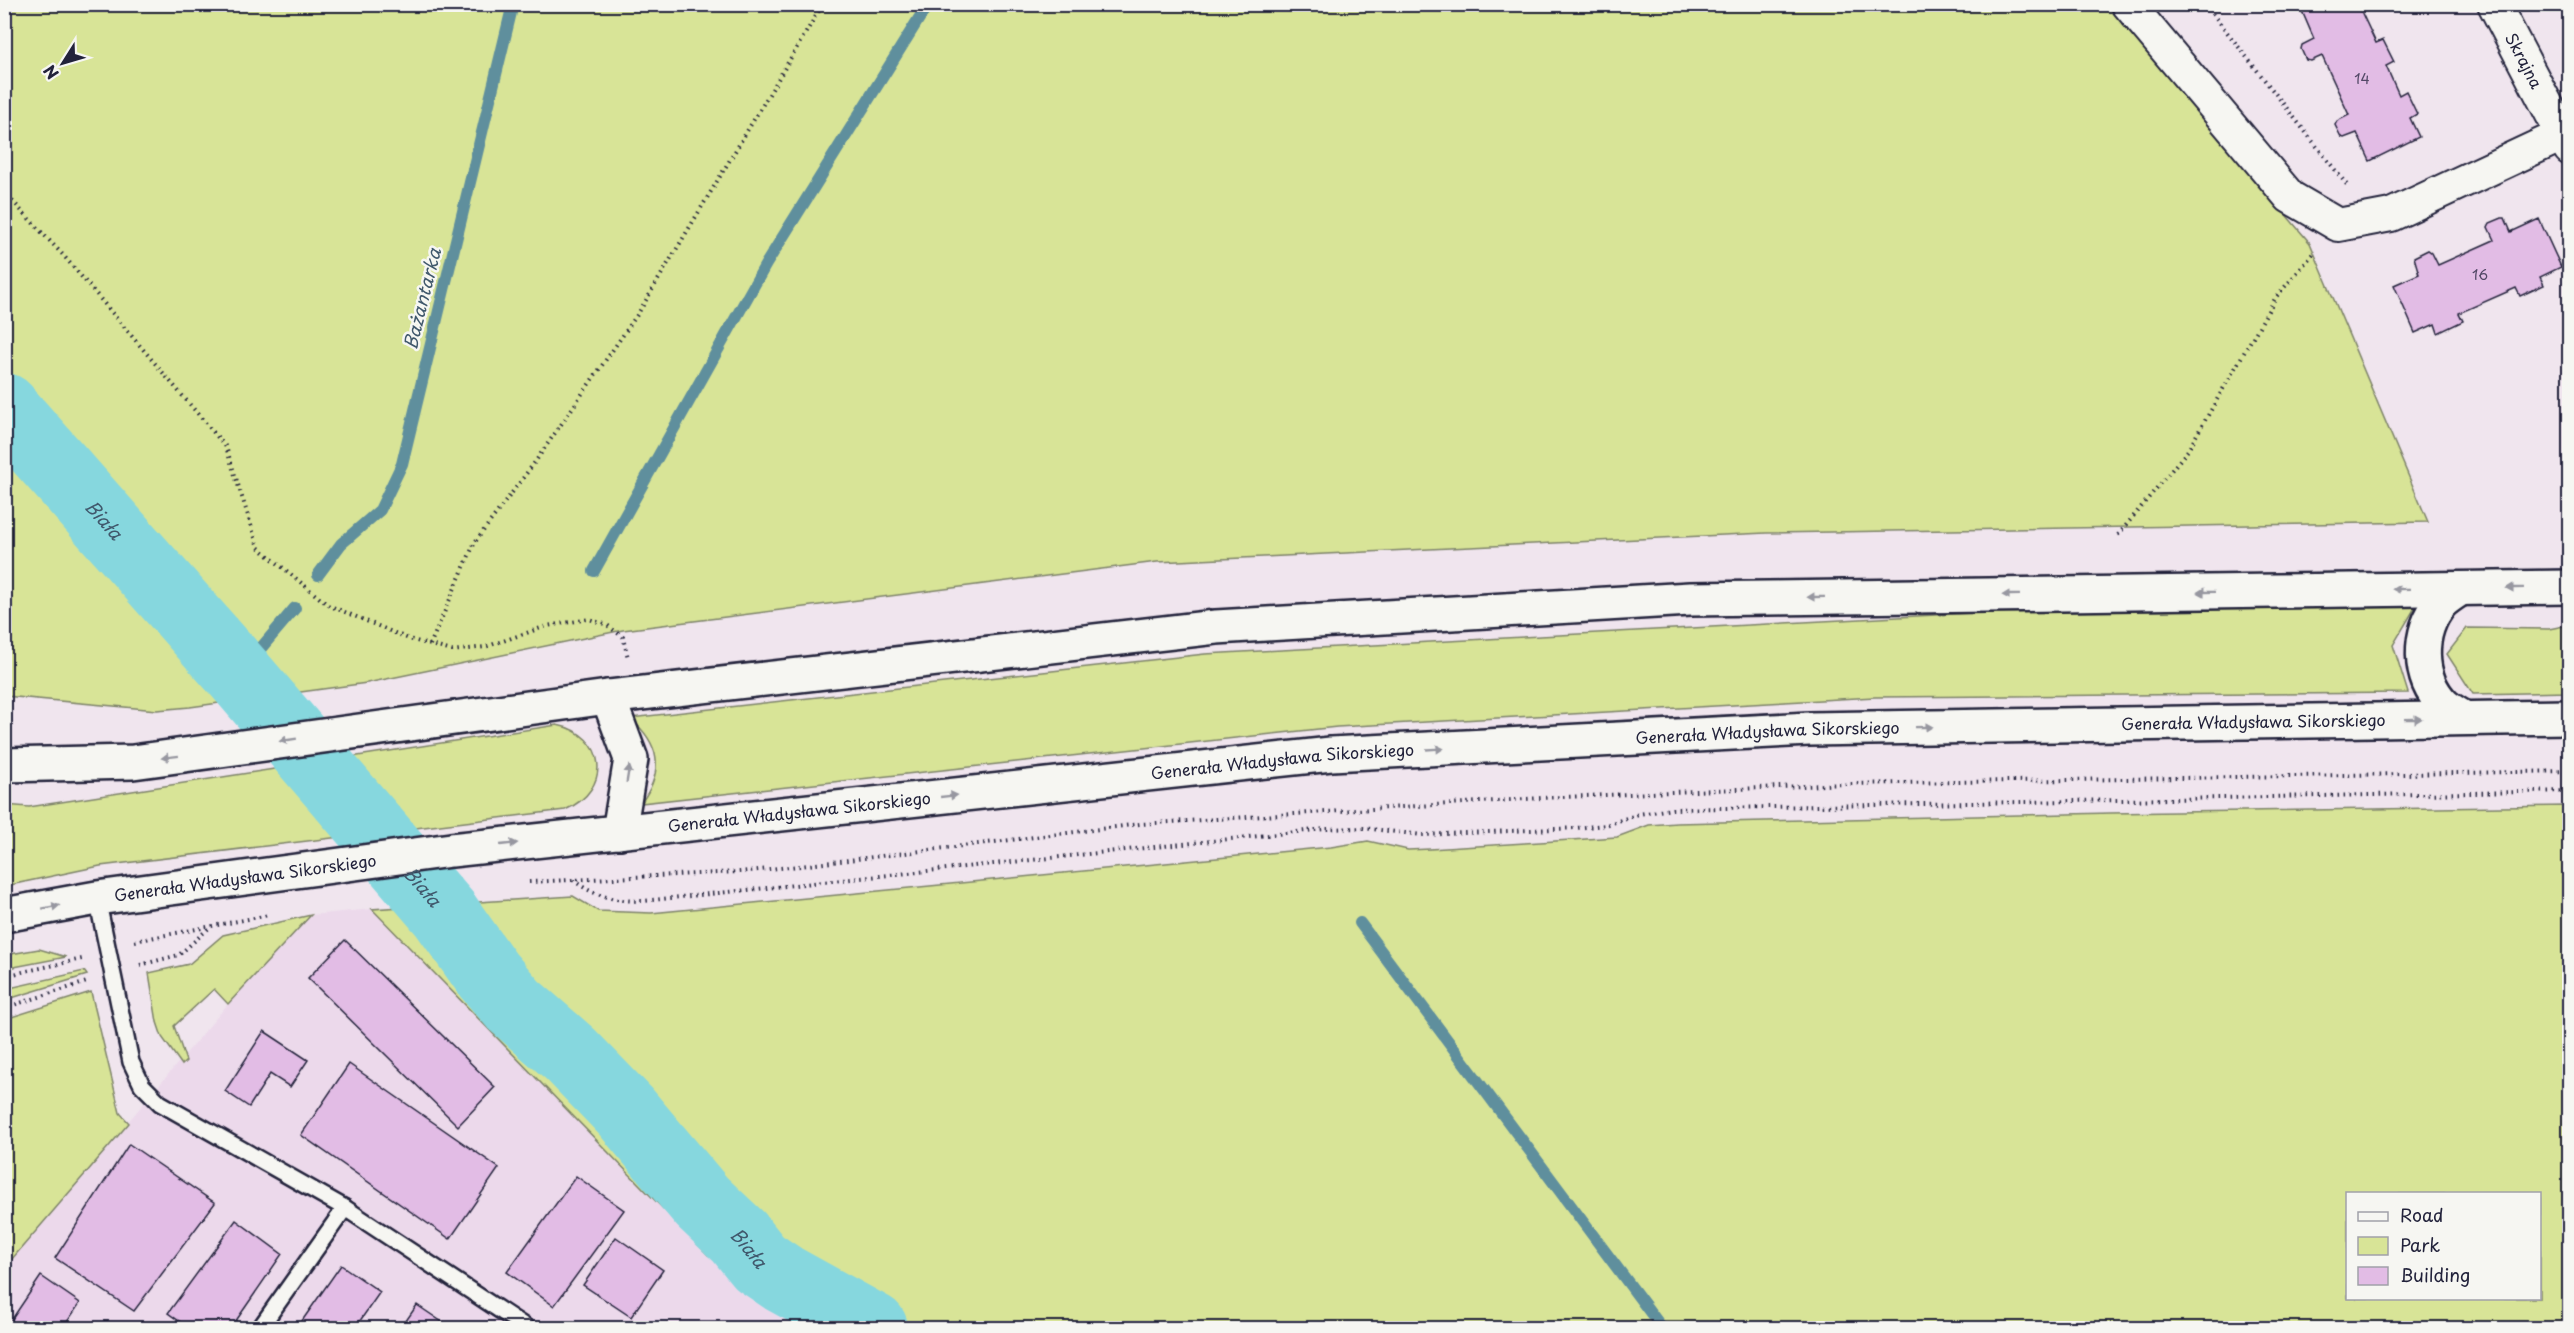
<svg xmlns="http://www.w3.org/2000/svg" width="2574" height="1333" font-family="'Playpen Sans',sans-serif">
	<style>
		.built { fill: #ecd9eb }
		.green { fill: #d8e497; stroke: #7d8369; stroke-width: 1.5; fill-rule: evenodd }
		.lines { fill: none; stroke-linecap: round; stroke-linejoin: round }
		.stream { stroke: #5e8f9d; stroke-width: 12 }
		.river { stroke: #86d7de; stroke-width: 70 }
		.building { fill: #e2bce5; stroke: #22223b; stroke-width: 1.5 }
		.lane-casing { stroke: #22223b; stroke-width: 20 }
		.street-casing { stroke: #22223b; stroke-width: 36 }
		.secondary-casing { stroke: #22223b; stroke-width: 38 }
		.path { stroke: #22223b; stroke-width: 4; stroke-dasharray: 1.5 4.5; stroke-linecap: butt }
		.lane { stroke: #f6f6f2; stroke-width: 15 }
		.street { stroke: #f6f6f2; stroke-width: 32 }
		.secondary { stroke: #f6f6f2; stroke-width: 33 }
		.oneway { fill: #9797a0 }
		.labels { text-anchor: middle; stroke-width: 5; stroke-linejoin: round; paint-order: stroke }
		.number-label { font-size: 14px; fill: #524866 }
		.street-label { font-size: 16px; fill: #22223b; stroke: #f6f6f2 }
		.water-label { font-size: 18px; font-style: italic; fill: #40586c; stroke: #f6f6f2 }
	</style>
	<rect width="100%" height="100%" fill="#f0e5ee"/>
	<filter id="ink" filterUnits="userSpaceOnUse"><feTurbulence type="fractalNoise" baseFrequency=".0167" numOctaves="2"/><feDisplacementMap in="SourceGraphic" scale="12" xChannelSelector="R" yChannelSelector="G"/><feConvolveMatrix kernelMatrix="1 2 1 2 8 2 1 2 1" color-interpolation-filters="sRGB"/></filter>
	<g filter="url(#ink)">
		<path class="built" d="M372 909 708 1255 828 1328H5V1267L228 1004 311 915Z"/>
		<g class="green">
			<path d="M4 5H2107L2310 243 2428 522 1766 533 1157 562 623 630 367 683 190 707 157 710 5 696Z"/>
			<path d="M2416 606 2393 645 2408 693 1875 697 1337 727 641 803C665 770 660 744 630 718L1205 654 2030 610Z"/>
			<path d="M2569 625V692L2473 694 2447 654 2467 628 2549 629Z"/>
			<path d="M557 725C607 735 613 789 565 810L100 866 5 886V805L29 807Z"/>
			<path d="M2569 806V1328H828L708 1255 372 909 573 896 598 911 651 913 1331 847 1368 841 1408 850 1430 849 1617 837 1649 825 1677 823 2111 813ZM2348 1194H2540V1298H2348Z"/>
			<path d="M311 915 228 1004 214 989 174 1026 186 1061 182 1065 162 1037 157 1022 149 973 189 964 223 935Z"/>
			<path d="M39 949 66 957 9 968 5 965V955Z"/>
			<path d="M84 971 87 975 5 1000V989Z"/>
			<path d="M91 992 120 1113 129 1123 5 1267V1019Z"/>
		</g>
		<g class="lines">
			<g class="stream">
				<path d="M594 571 766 264 928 4"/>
				<path d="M318 575 341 544 380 510 402 464 513 4"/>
				<path d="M239 674 295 608"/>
				<path d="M1360 923 1662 1328"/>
			</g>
			<path class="river" id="s1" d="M4 408 239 674 445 914 488 975 514 1005 570 1054 626 1112 702 1202 739 1237 759 1262 784 1279 873 1328"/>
		</g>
		<g class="building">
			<path d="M2299 4H2367L2360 9 2376 43 2383 40 2394 62 2386 66 2399 95 2406 91 2417 114 2410 118 2419 137 2370 161 2357 133 2344 138 2341 137 2335 125 2337 121 2349 115 2322 56 2311 61 2306 60 2301 49 2302 45 2314 39Z"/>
			<path d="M2502 218H2505L2511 232 2539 219 2561 267 2540 277 2544 285 2520 296 2516 288 2459 313 2463 321 2438 333 2435 324 2415 333 2394 285 2419 274 2414 257 2428 250 2432 253 2438 265 2494 240 2488 227 2490 223Z"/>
			<path d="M345 940 495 1087 458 1126 308 978Z"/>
			<path d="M264 1031 308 1060 290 1087 270 1074 249 1107 225 1091Z"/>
			<path d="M349 1064 499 1168 450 1239 301 1135Z"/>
			<path d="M129 1144 215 1203 134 1311 55 1258Z"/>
			<path d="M576 1176 624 1210 554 1306 507 1272Z"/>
			<path d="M236 1220 282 1254 231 1328H189L168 1313Z"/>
			<path d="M616 1237 663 1270 631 1317 583 1285Z"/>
			<path d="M341 1265 380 1292 355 1328H297Z"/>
			<path d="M41 1276 80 1303 63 1328H6Z"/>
			<path d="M417 1305 451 1328H401Z"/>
		</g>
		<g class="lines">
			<g class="lane-casing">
				<g id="lane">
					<path d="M97 898 131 1062 142 1085 160 1103 345 1208 527 1328"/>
					<path d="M260 1328 345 1208"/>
				</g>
			</g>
			<g class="street-casing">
				<g id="street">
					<path d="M2128 4 2290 197 2338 225 2391 215 2562 135"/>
					<path id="s2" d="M2494 4 2570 149"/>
				</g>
			</g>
			<g class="secondary-casing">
				<g id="secondary">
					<path d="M2460 589C2454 593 2446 598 2441 603 2417 632 2417 678 2444 705 2450 710 2457 714 2464 718"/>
					<path d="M608 697 631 759 619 832"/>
					<path d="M4 765 133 762 608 697 1216 627 1690 599 2570 587"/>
					<path id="s3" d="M4 915 97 898 451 850 1331 754 1809 729 2570 717"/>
				</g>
			</g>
			<g class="path">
				<path d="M2205 4 2347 185"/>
				<path d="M4 192 63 255 226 447 258 547 328 605 409 639 452 651 485 647 547 626 589 619 607 625 623 637 628 658"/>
				<path d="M2118 535 2188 450 2276 297 2314 253"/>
				<path d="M430 645 475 542 535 462 639 312 823 4"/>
				<path d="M573 880C595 897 616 901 643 901L1325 829 1363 828 1422 835 1576 828 1606 825 1639 814 1672 809 2570 791"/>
				<path d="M529 882 739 872 800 866 1140 824 1542 798 1846 784 2570 771"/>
				<path d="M135 941 269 915"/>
				<path d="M140 965 179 955 210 927"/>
				<path d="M4 976 82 959"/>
				<path d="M4 1008 87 982"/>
			</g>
			<use href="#lane" class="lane"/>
			<use href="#street" class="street"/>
			<use href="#secondary" class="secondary"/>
		</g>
		<defs><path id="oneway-solid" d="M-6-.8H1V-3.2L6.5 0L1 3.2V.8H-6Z" transform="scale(1.5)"/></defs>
		<g class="oneway">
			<use href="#oneway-solid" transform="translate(2515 588) rotate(179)"/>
			<use href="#oneway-solid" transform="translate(2401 589) rotate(179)"/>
			<use href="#oneway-solid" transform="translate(2206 592) rotate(179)"/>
			<use href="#oneway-solid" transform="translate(2011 595) rotate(179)"/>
			<use href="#oneway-solid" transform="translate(1816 597) rotate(179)"/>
			<use href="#oneway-solid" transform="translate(2413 719) rotate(-1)"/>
			<use href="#oneway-solid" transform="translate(1924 727) rotate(-1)"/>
			<use href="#oneway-solid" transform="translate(288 740) rotate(171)"/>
			<use href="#oneway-solid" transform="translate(1435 749) rotate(-3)"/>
			<use href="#oneway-solid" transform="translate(170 757) rotate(173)"/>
			<use href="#oneway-solid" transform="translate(628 774) rotate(-81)"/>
			<use href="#oneway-solid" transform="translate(949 796) rotate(-6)"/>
			<use href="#oneway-solid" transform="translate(509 844) rotate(-6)"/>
			<use href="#oneway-solid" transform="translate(51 907) rotate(-10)"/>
		</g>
	</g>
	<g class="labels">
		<g class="number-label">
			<text x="2362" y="84">14</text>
			<text x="2480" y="280">16</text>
		</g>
		<g class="street-label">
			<text dy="6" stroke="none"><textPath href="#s2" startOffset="64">Skrajna</textPath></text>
			<text dy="6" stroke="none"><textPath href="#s3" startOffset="2260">Generała Władysława Sikorskiego</textPath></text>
			<text dy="6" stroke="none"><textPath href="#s3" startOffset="1774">Generała Władysława Sikorskiego</textPath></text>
			<text dy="6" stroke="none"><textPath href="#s3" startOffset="1288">Generała Władysława Sikorskiego</textPath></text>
			<text dy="6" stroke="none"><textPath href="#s3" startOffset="802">Generała Władysława Sikorskiego</textPath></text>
			<text dy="6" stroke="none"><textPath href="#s3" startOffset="244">Generała Władysława Sikorskiego</textPath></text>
		</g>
		<g class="water-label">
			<text transform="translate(423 299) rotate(-76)" y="6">Bażantarka</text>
			<text dy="6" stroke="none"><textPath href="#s1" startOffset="150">Biała</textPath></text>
			<text dy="6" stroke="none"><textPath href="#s1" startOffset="636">Biała</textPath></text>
			<text dy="6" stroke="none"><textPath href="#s1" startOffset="1124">Biała</textPath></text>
		</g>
	</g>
	<rect width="2574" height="1333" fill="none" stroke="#f6f6f2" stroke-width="24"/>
	<rect x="12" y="12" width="2550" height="1309" fill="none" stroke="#22223b" stroke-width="2" filter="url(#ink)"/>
	<rect x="2346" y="1192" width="195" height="108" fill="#f6f6f2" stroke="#a1a1a9" stroke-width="1.5"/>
	<rect x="2358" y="1212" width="30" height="9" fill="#f6f6f2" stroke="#a1a1a9" stroke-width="1.5"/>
	<text x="2400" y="1222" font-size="18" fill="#22223b">Road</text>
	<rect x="2358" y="1237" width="30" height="18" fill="#d8e497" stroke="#a1a1a9" stroke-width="1.5"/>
	<text x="2400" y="1252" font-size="18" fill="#22223b">Park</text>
	<rect x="2358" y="1267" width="30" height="18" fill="#e2bce5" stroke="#a1a1a9" stroke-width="1.5"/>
	<text x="2400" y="1282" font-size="18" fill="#22223b">Building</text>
	<g transform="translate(63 63) rotate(233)" stroke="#f6f6f2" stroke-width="4.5" paint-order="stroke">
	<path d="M0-4.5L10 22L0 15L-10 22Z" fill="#22223b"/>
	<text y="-9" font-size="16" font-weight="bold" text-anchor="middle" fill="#22223b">N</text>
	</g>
</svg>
